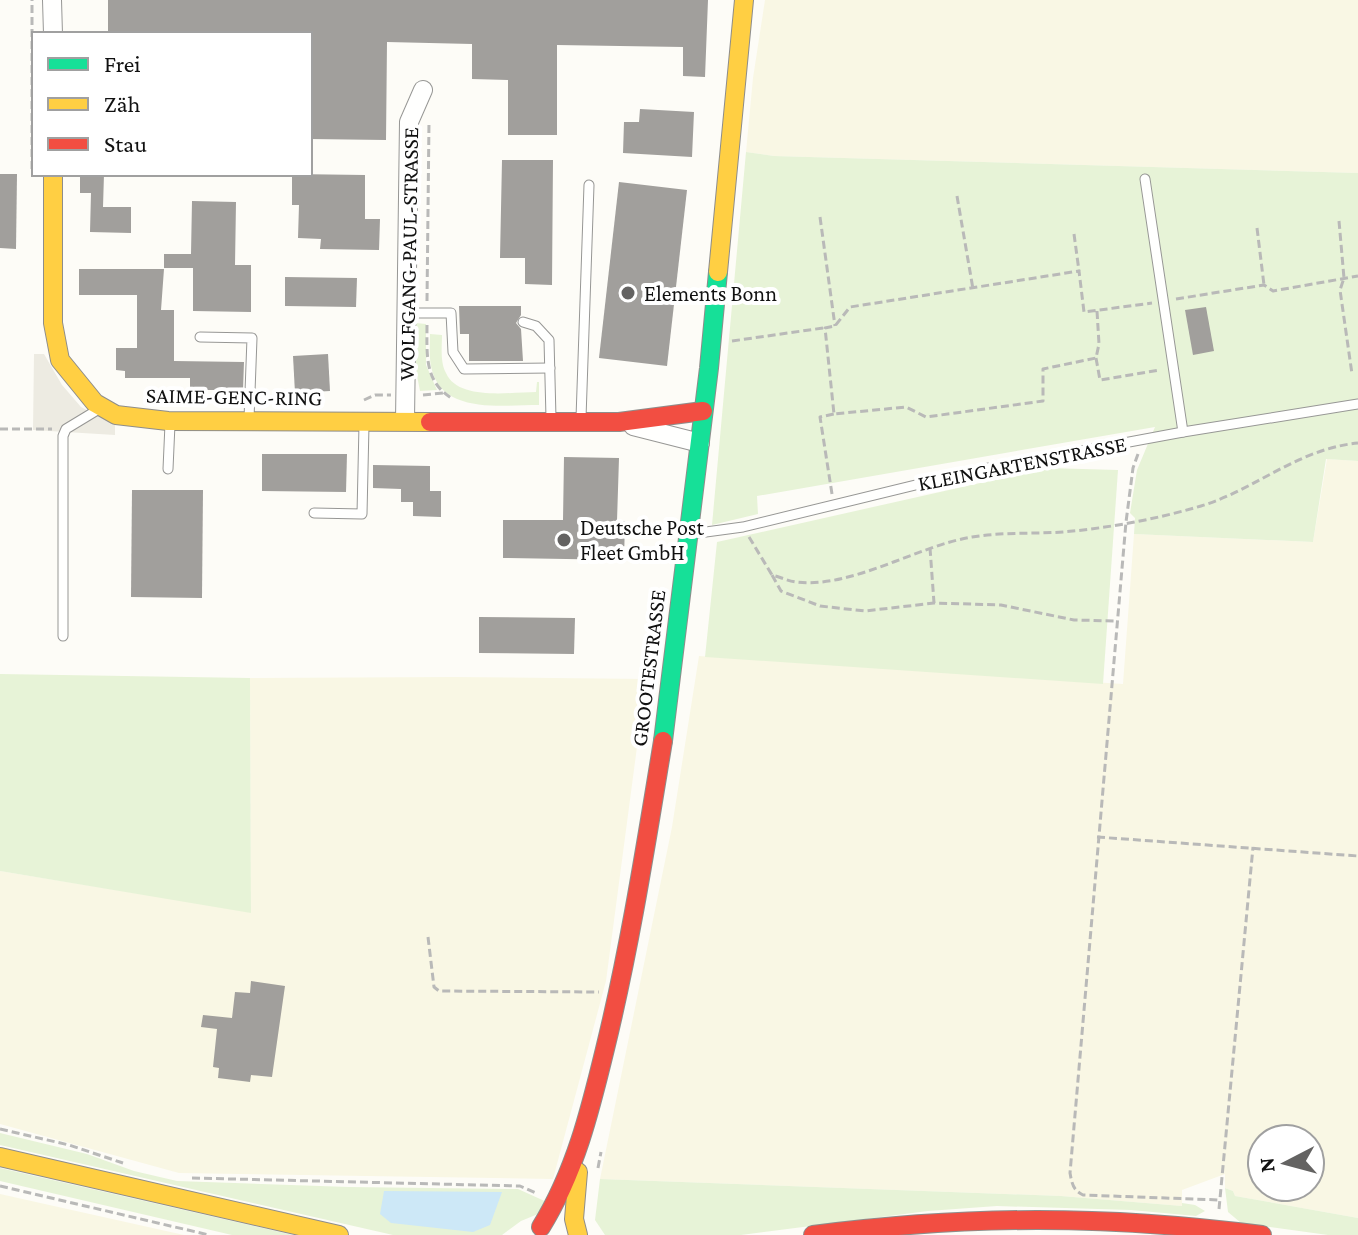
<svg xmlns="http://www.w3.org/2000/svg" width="1358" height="1235" font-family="'Crimson Pro',serif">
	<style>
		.farmland { fill: #f9f7e4; fill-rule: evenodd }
		.green { fill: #e7f3d7 }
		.plaza { fill: #edebe2 }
		.water { fill: #cde8f7 }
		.building { fill: #a19f9c }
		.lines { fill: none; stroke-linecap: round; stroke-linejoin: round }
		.lane-casing { stroke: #979795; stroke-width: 11 }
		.street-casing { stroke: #979795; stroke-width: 20 }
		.fast-casing { stroke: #8e8d8b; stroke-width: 20 }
		.slow-casing { stroke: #8e8d8b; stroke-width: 20 }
		.jam-casing { stroke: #8e8d8b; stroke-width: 20 }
		.path { stroke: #b9b9b8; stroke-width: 3; stroke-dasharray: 8 4; stroke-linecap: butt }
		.lane { stroke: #fffffe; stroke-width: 9 }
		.street { stroke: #fffffe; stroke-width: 18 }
		.fast { stroke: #16e098; stroke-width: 18 }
		.slow { stroke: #ffcf43; stroke-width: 18 }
		.jam { stroke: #f24e42; stroke-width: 18 }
		.poi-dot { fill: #646362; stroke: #fff; stroke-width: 3 }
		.labels { text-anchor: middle; stroke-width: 8; stroke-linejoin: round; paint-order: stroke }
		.street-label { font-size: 22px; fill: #111; stroke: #fff }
		.poi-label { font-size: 22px; fill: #111; stroke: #fff; text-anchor: start }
	</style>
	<rect width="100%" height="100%" fill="#fdfcf7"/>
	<g class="farmland">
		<path d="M765 0H1358V173L774 156 746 152 753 78Z"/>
		<path d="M1327 459 1358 461V1218L1235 1196 1233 1191 1225 1188V1174L1182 1190V1206L1061 1196 600 1179 672 827 699 656 1123 684 1134 534 1313 542ZM1262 1139H1310V1187H1262Z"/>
		<path d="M454 677 646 679 606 981 553 1179 179 1173 0 1124V871L251 912 250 678Z"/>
		<path d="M0 1194 184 1235H0Z"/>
	</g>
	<g class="green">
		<path d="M746 152 774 156 1358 173V461L1326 459 1313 542 1134 534 1135 518 1130 513 1137 470 1155 427 757 496 758 514 712 525Z"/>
		<path d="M416 323 426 324V365L437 390 420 391 415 365Z"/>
		<path d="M430 334 442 335C442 347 440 362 446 373 458 401 511 392 536 392L537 382H539V405C502 405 440 415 431 366 429 356 430 345 430 334Z"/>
		<path d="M1047 468 1118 470 1103 684 705 657 717 542Z"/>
		<path d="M0 674 250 678 251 913 0 871Z"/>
		<path d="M0 1133 87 1154 134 1171 177 1181 349 1187 518 1189 549 1203 538 1214 521 1221 502 1235H393L0 1145Z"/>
		<path d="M0 1168 293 1235H232L0 1181Z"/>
		<path d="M600 1179 1061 1196 1182 1206V1203L1195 1205 1205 1211 1196 1216 1131 1210 997 1206 928 1211 741 1235H605L595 1220Z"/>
		<path d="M1225 1188 1233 1191 1235 1196 1358 1218V1235H1328L1241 1223 1228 1212Z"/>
	</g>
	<path class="plaza" d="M34 354H44L62 385 81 407 115 425V435L33 430Z"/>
	<path class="water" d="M384 1191 502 1192 490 1225 473 1232 391 1223 380 1214Z"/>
	<g class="building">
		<path d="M108 0H708L705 77 683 76V47L557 45V135H508V80L472 79V44L387 42 386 140 310 139V34L108 33Z"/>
		<path d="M640 109 694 112 692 157 623 153 624 122H639Z"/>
		<path d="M502 160H553L552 285 525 284V258H500Z"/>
		<path d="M0 174H17L16 249 0 248Z"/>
		<path d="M80 174H104L103 207H131V233L90 232 91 193H80Z"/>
		<path d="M292 174 365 175V219H380L379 250 320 249 321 239 298 238 299 205H292Z"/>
		<path d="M619 182 687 190 667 366 599 358Z"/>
		<path d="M192 201 236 202 235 265H251V312L193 311V268H164V254H191Z"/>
		<path d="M79 269H164L161 310H174V361L244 362 243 390H190V378H125V371L116 370V348H137V295H79Z"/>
		<path d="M285 277 357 278 356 307 285 306Z"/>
		<path d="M459 306H521V315L516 323 521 329 523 361H469V334H460Z"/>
		<path d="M1206 307 1214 351 1193 355 1185 310Z"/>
		<path d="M328 354 330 391 295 393 293 356Z"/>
		<path d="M262 454H347L346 492 262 491Z"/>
		<path d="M564 457 619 458 617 521H625L624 560 503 558V520H563Z"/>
		<path d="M373 465 430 466V491H441V517L413 516V502H401V489L373 488Z"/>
		<path d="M132 490H203L202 598 131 597Z"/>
		<path d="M479 617 575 618 574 654 479 653Z"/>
		<path d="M251 981 285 986 272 1077 251 1075 250 1082 218 1078 219 1068 213 1067 217 1029 201 1027 203 1015 232 1018 235 992 250 993Z"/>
	</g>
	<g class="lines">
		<g class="lane-casing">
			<g id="lane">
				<path d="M1145 179 1183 432"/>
				<path d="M407 313H451L453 352 464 369 550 368"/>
				<path d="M523 322 536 326 549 340 551 418"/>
				<path d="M200 337 252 338 249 419"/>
				<path d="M581 418 589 185"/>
				<path d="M168 469 170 424"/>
				<path d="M314 513 362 514 364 425"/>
				<path d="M691 534 743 527 973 471 1183 432 1358 404"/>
				<path d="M63 636V436L66 429 99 409"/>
			</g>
		</g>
		<g class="street-casing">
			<g id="street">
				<path d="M52 0 53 34"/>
				<path d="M405 421 409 122 423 90"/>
				<path d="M633 426 700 443"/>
			</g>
		</g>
		<g class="fast-casing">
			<path id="fast" d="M663 741 709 368 718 272"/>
		</g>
		<g class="slow-casing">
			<g id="slow">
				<path d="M53 174V323L60 360 95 403 116 415 168 421 430 422"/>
				<path d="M718 272 744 0"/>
				<path d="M0 1157 339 1235"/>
				<path d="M578 1172 574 1219 578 1235"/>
			</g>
		</g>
		<g class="jam-casing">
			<g id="jam">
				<path d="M430 422H619L703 411"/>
				<path d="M541 1227C575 1172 590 1111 605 1049 630 947 646 844 663 741"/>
				<path d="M813 1235C969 1215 1106 1215 1262 1235"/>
			</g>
		</g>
		<g class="path">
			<path d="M32 169V0"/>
			<path d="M957 196 973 289"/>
			<path d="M820 217 835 326"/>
			<path d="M1339 221 1344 278 1340 290 1352 374"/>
			<path d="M1257 228 1264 285"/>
			<path d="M1074 234 1079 271"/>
			<path d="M1176 299 1264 285 1273 291 1358 276"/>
			<path d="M427 301 429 121"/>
			<path d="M1097 311 1099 344 1096 358 1043 369V401L926 417 906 407 834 414 825 328 835 326 850 307 1079 271 1084 312 1152 303"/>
			<path d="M427 325C427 355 424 382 453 399"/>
			<path d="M732 341 823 328"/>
			<path d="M1096 358 1100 380 1160 370"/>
			<path d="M423 395 443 393"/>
			<path d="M364 400 375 395H391"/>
			<path d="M0 429H52"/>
			<path d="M1138 454 1133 468 1126 522 1070 1173C1072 1184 1073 1190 1083 1195L1220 1200"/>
			<path d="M832 494 820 417 834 414"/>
			<path d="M749 537 772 575C780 577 788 581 796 582 851 589 917 546 972 537 1002 532 1033 534 1063 532 1109 528 1157 519 1201 506 1257 489 1297 449 1358 443"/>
			<path d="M930 548 934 603"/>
			<path d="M772 575 781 591 820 606 865 611 934 603 1001 605 1074 620 1117 621"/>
			<path d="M1097 837 1358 856"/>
			<path d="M428 937 434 987 439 991 599 992"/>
			<path d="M0 1129 69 1145 123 1163"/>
			<path d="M598 1168 601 1152"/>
			<path d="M192 1178 520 1186 538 1194"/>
			<path d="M0 1186 209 1235"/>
			<path d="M1219 1209 1253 847"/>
		</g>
		<use href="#lane" class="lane"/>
		<use href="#street" class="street"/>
		<use href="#fast" class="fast"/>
		<use href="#slow" class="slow"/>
		<use href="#jam" class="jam"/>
	</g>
	<g class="poi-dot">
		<circle cx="628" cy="293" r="8"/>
		<circle cx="564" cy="540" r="8"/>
	</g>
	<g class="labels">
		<g class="street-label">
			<text transform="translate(408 254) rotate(-89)" y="8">WOLFGANG-PAUL-STRASSE</text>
			<text transform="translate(234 396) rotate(1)" y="8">SAIME-GENC-RING</text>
			<text transform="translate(1022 463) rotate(-11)" y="8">KLEINGARTENSTRASSE</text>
			<text transform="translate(648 668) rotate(-83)" y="8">GROOTESTRASSE</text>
		</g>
		<g class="poi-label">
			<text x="644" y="301">Elements Bonn</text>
			<text x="580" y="535">Deutsche Post<tspan x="580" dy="25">Fleet GmbH</tspan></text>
		</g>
	</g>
	<rect x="32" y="32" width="280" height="144" fill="#ffffff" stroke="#a0a0a0" stroke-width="2"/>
	<rect x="48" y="58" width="40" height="12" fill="#16e098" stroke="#a0a0a0" stroke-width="2"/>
	<text x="104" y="72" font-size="24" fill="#111111">Frei</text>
	<rect x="48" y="98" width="40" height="12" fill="#ffcf43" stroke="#a0a0a0" stroke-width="2"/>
	<text x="104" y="112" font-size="24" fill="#111111">Zäh</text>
	<rect x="48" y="138" width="40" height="12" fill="#f24e42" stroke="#a0a0a0" stroke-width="2"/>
	<text x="104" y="152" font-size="24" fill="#111111">Stau</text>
	<g transform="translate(1286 1163) rotate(264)"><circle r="38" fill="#ffffff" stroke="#a0a0a0" stroke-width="2"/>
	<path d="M0-6L14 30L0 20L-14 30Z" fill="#646362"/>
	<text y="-12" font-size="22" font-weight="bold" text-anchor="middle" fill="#111111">N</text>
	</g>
</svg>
